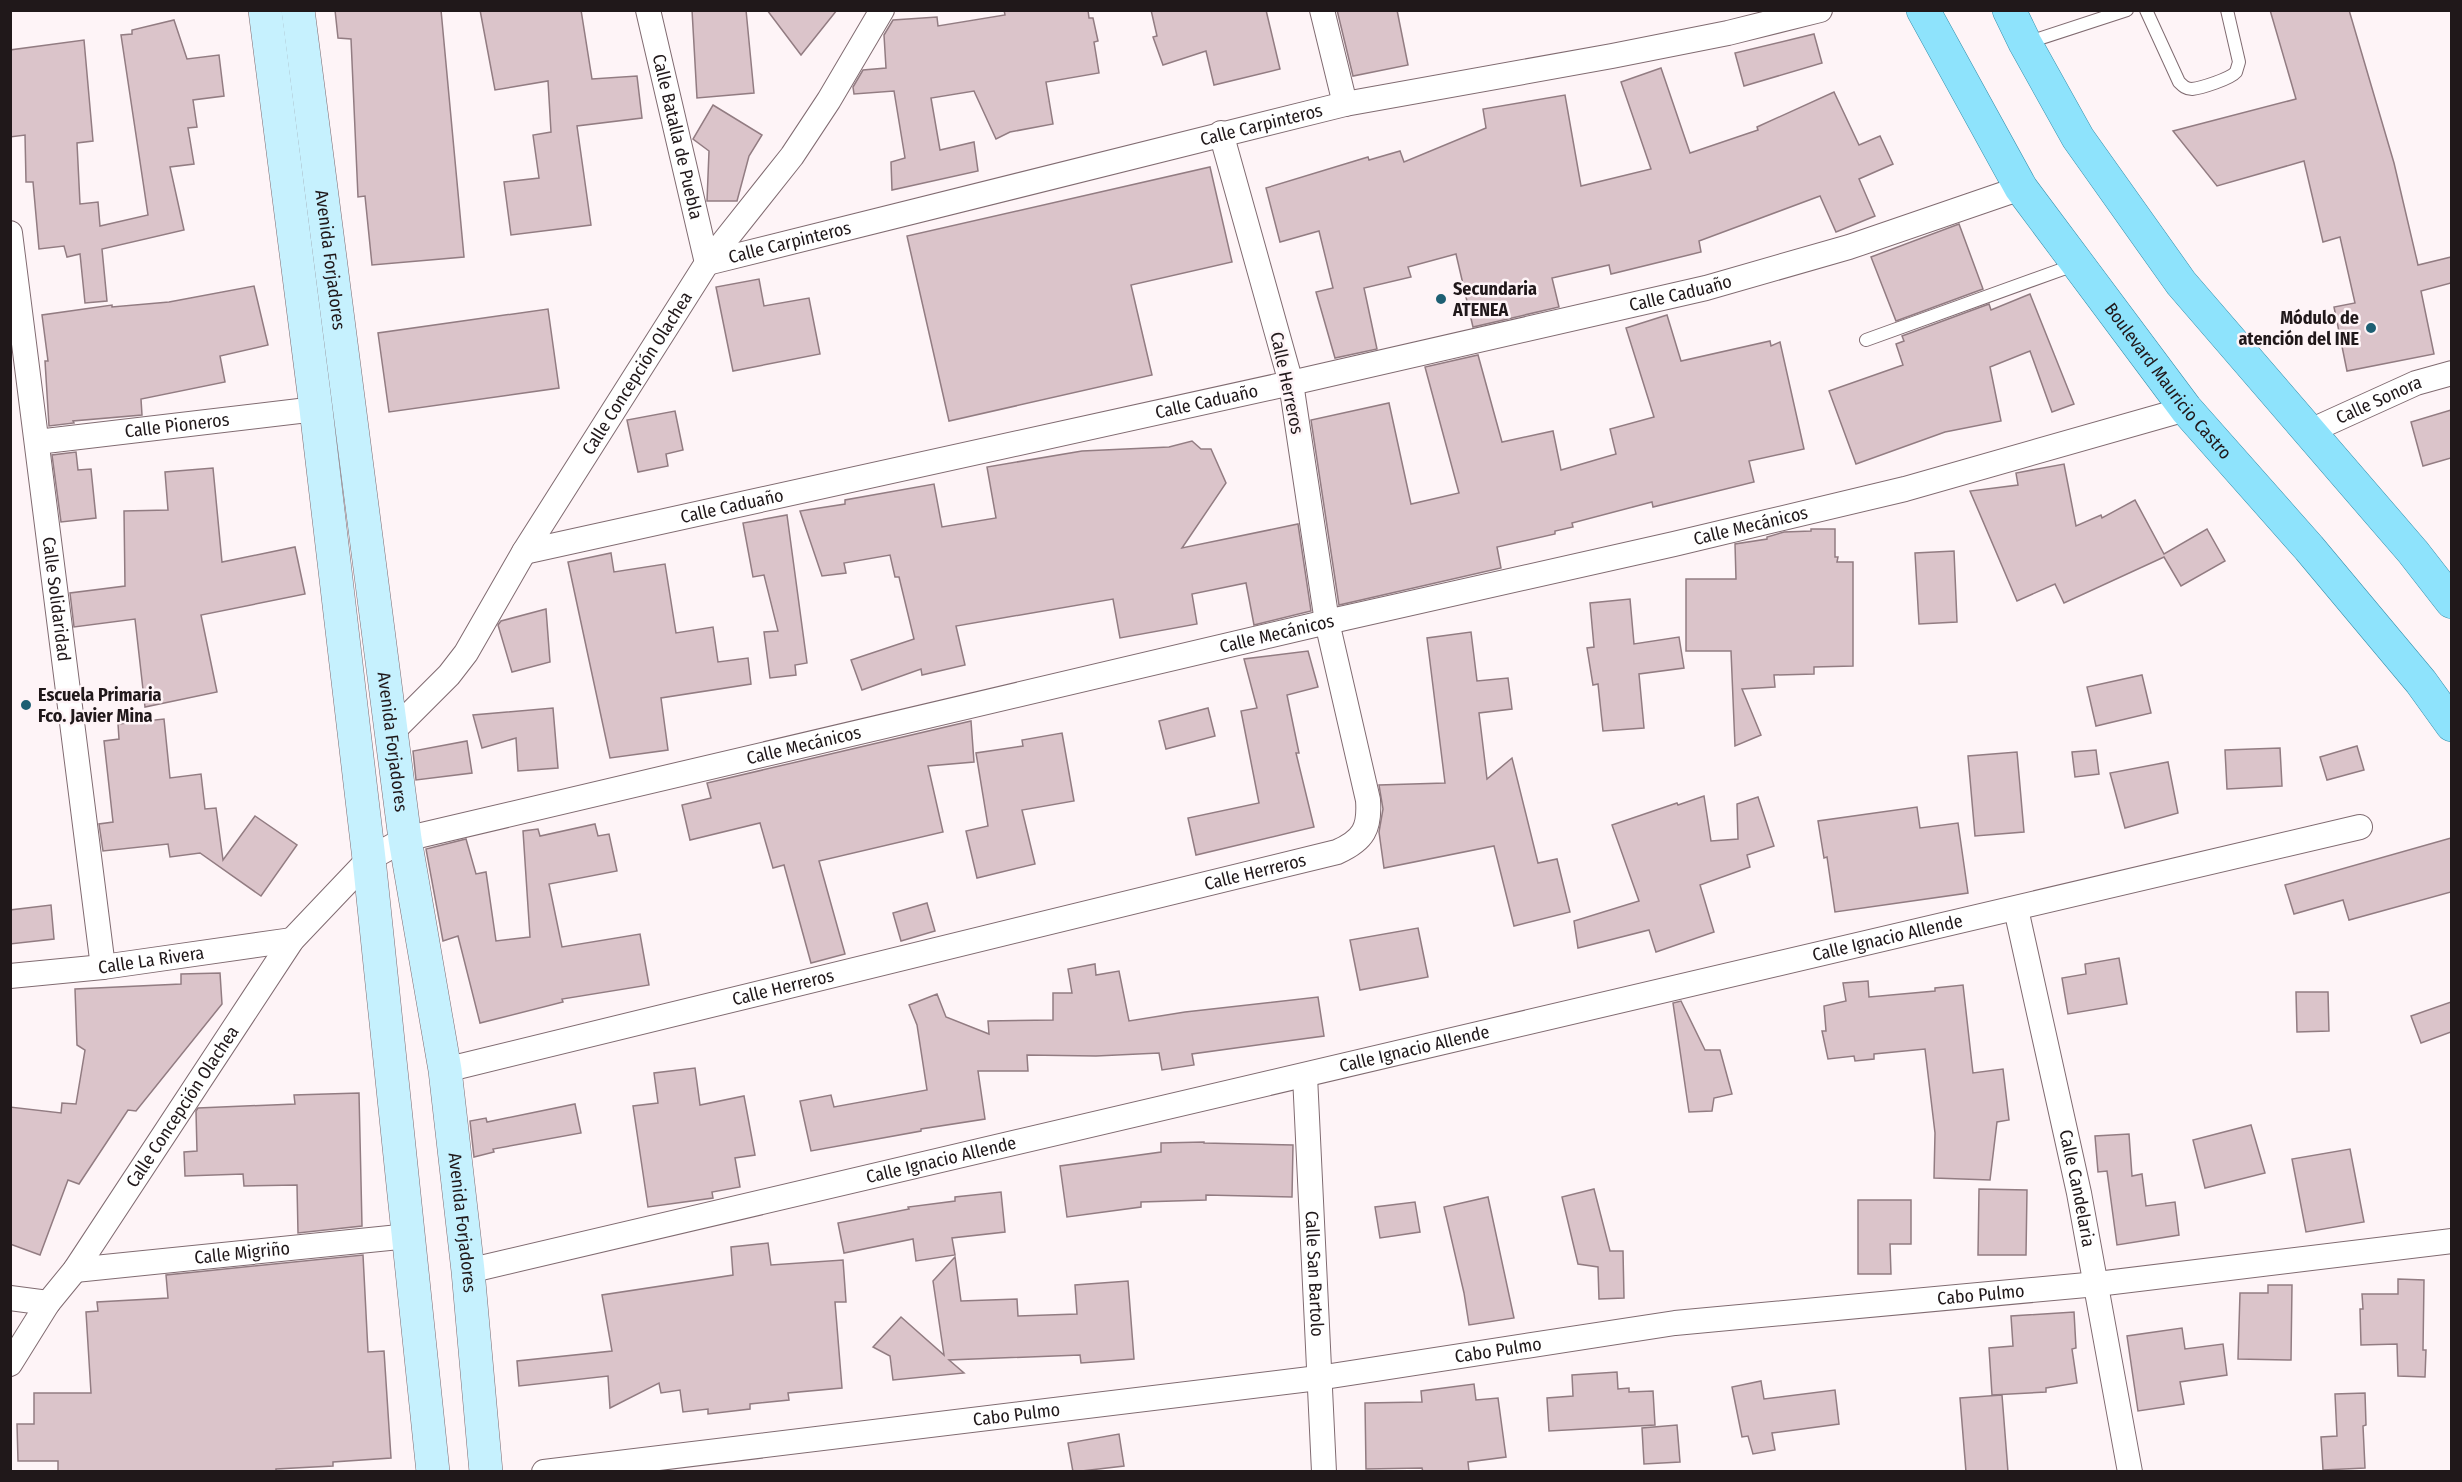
<svg xmlns="http://www.w3.org/2000/svg" width="2462" height="1482" font-family="'Fira Sans Condensed',sans-serif">
	<style>
		.building { fill: #dbc4ca; stroke: #927c82; stroke-width: 1.5 }
		.lines { fill: none; stroke-linecap: round; stroke-linejoin: round }
		.lane-casing { stroke: #806b71; stroke-width: 14 }
		.street-casing { stroke: #806b71; stroke-width: 26 }
		.secondary-casing { stroke: #806b71; stroke-width: 34 }
		.primary-casing { stroke: #3690ac; stroke-width: 34 }
		.lane { stroke: #fff; stroke-width: 12 }
		.street { stroke: #fff; stroke-width: 24 }
		.secondary { stroke: #c6f1fe; stroke-width: 33 }
		.primary { stroke: #8ee3fc; stroke-width: 33 }
		.poi-dot { fill: #1d5f73; stroke: #fef4f7; stroke-width: 2 }
		.labels { text-anchor: middle; stroke-width: 5; stroke-linejoin: round; paint-order: stroke }
		.street-label { font-size: 18px; fill: #20181a; stroke: #fef4f7 }
		.poi-label { font-size: 18px; font-weight: bold; fill: #20181a; stroke: #fef4f7; text-anchor: start }
	</style>
	<rect width="100%" height="100%" fill="#fef4f7"/>
	<g class="building">
		<path d="M335 10H441L464 257 372 265 365 196 358 197 351 39 338 38Z"/>
		<path d="M480 10H581L592 79 637 76 642 118 577 126 591 225 511 235 504 182 539 178 533 135 551 132 548 81 495 90Z"/>
		<path d="M692 10H746L754 93 697 98Z"/>
		<path d="M767 10H837L801 55Z"/>
		<path d="M1004 10H1088L1089 18H1093L1098 41 1094 42 1099 73 1046 82 1053 124 1010 132 996 139 974 91 931 98 940 150 974 142 978 171 892 190 891 162 905 158 894 91 854 94 853 87 863 70 886 68 884 35 893 20 937 17 938 26 1005 15Z"/>
		<path d="M1151 10H1266L1280 69 1214 85 1206 51 1163 65 1153 37 1157 36Z"/>
		<path d="M1337 10H1397L1408 65 1353 76Z"/>
		<path d="M2270 10H2349L2394 163 2418 265 2451 257V283L2421 291 2434 354 2347 371 2334 307 2355 303 2340 237 2323 242 2304 161 2217 186 2173 131 2296 99Z"/>
		<path d="M174 20 187 59 219 55 224 96 193 100 197 127 188 128 194 164 170 167 184 230 102 249 107 301 85 303 80 254 67 257 64 246 39 249 33 182H26L25 135 10 137V50L84 40 93 141 77 143 80 204 98 202 100 226 148 215 121 35 132 34V30Z"/>
		<path d="M1814 34 1822 63 1744 86 1735 53Z"/>
		<path d="M1661 68 1690 153 1758 130 1757 127 1834 92 1859 145 1880 136 1893 164 1859 179 1875 216 1836 232 1820 196 1699 241 1701 252 1611 274 1609 265 1552 278 1559 307 1473 327 1456 254 1408 267 1411 277 1364 288 1377 349 1335 358 1316 292 1333 288 1319 231 1280 242 1266 188 1368 157 1369 160 1400 151 1404 162 1486 128 1483 109 1565 95 1581 186 1651 169 1621 82Z"/>
		<path d="M713 105 762 135 749 156 737 201H707L709 151 693 139Z"/>
		<path d="M1210 167 1232 262 1131 285 1152 375 949 421 907 236Z"/>
		<path d="M1959 224 1983 289 1896 321 1871 257Z"/>
		<path d="M759 279 764 306 809 298 820 354 733 371 716 287Z"/>
		<path d="M254 286 268 345 220 356 225 382 141 399 142 415 73 421 74 423 49 426 45 361H48L42 315 112 305V307L169 302Z"/>
		<path d="M2030 294 2074 404 2052 412 2030 351 1990 367 2001 421 1945 432 1856 464 1829 391 1903 365 1896 344 1904 341 1902 336 1989 304 1991 310Z"/>
		<path d="M548 309 559 388 389 412 378 333Z"/>
		<path d="M1667 315 1681 361 1770 341 1771 346 1780 342 1804 449 1749 461 1754 482 1653 507 1652 502 1572 523 1573 527 1555 531V534L1497 547 1501 568 1339 605 1311 420 1389 403 1411 504 1459 493 1425 367 1478 355 1502 442 1553 431 1561 470 1616 454 1610 429 1654 417 1626 328Z"/>
		<path d="M2451 410V458L2423 466 2411 422Z"/>
		<path d="M675 411 683 450 666 454 668 466 638 472 627 420Z"/>
		<path d="M1192 441 1201 449H1211L1226 483 1182 548 1298 524 1311 611 1254 625 1246 583 1192 594 1197 624 1120 638 1113 599 956 626 965 665 922 675 921 669 862 690 851 660 914 639 899 577H895L890 555 844 563 846 573 822 576 800 511 845 504V500L934 484 942 527 996 518 987 467 1082 451 1169 447Z"/>
		<path d="M76 452 78 470 91 469 96 518 61 522 52 455Z"/>
		<path d="M2064 464 2076 526 2101 515 2102 518 2135 500 2164 554 2207 529 2225 561 2181 586 2164 557 2064 603 2055 584 2017 601 1970 491 2018 485 2016 473Z"/>
		<path d="M213 468 222 562 295 547 305 594 201 615 217 692 145 707 135 619 74 627 70 593 125 586 124 511 168 510 165 472Z"/>
		<path d="M787 515 807 663 795 665 796 675 770 678 764 632 778 631 764 575 753 577 743 523Z"/>
		<path d="M1811 529H1835V557H1838L1837 562H1853V666L1814 667V674L1774 675 1775 687 1742 689 1761 735 1735 746 1731 651H1686V579H1736L1735 544 1767 539V537L1784 532 1811 531Z"/>
		<path d="M1954 551 1957 622 1919 624 1915 553Z"/>
		<path d="M611 553 614 572 665 564 676 633 713 627 718 662 748 658 751 684 661 698 668 750 610 758 568 562Z"/>
		<path d="M1630 599 1634 644 1679 637 1684 668 1639 674 1644 728 1603 731 1598 684 1593 685 1587 648 1594 647 1590 603Z"/>
		<path d="M546 609 550 662 512 672 498 625 501 621Z"/>
		<path d="M1471 632 1477 681 1508 678 1512 709 1479 713 1487 779 1512 758 1538 863 1557 859 1570 912 1514 926 1494 846 1384 868 1379 832 1383 809 1379 785 1445 783 1427 638Z"/>
		<path d="M1308 651 1318 687 1287 695 1299 753H1296L1314 827 1196 855 1188 818 1259 803 1241 711 1257 708 1244 659Z"/>
		<path d="M2142 675 2151 713 2096 726 2087 687Z"/>
		<path d="M553 708 558 768 518 771 516 738 482 748 473 715Z"/>
		<path d="M1208 708 1215 736 1166 749 1159 721Z"/>
		<path d="M164 719 170 778 201 774 205 809 216 808 223 860 255 816 297 845 261 896 200 853 170 857 168 844 103 851 99 824 113 822 104 741 119 739 118 724Z"/>
		<path d="M971 721 974 762 928 766 943 832 819 861 845 954 811 963 784 865 773 868 760 823 690 840 682 805 711 798 707 783Z"/>
		<path d="M1062 733 1074 801 1022 810 1035 864 977 878 966 831 988 826 976 753 1023 746 1022 740Z"/>
		<path d="M467 741 472 773 416 780 413 751Z"/>
		<path d="M2357 746 2364 770 2327 780 2320 757Z"/>
		<path d="M2280 748 2282 786 2227 789 2225 750Z"/>
		<path d="M2096 750 2099 774 2075 777 2072 752Z"/>
		<path d="M2017 752 2024 832 1975 836 1968 756Z"/>
		<path d="M2168 762 2178 813 2125 828 2110 773Z"/>
		<path d="M1704 796 1711 841 1738 839 1737 804 1758 797 1774 846 1747 855 1750 867 1700 885 1714 932 1656 952 1649 930 1578 948 1574 921 1639 901 1612 825 1677 803 1678 805Z"/>
		<path d="M1917 807 1920 828 1958 823 1968 893 1835 912 1827 857 1824 858 1818 821Z"/>
		<path d="M595 824 598 836 609 834 617 871 549 884 562 947 640 934 649 985 562 999 563 1002 480 1023 458 936 443 941 426 849 466 839 476 874 486 872 496 941 530 937 523 831 538 829 540 836Z"/>
		<path d="M2451 838V892L2349 920 2343 900 2294 914 2285 885Z"/>
		<path d="M927 903 935 931 901 941 893 913Z"/>
		<path d="M51 905 54 939 10 944V910Z"/>
		<path d="M1418 928 1428 977 1360 990 1350 940Z"/>
		<path d="M2119 958 2127 1004 2068 1014 2062 978 2086 974 2085 964Z"/>
		<path d="M1095 964 1096 975 1119 971 1129 1021 1185 1012 1318 997 1324 1036 1192 1054 1194 1065 1162 1070 1159 1053 1096 1056 1027 1055 1028 1071H978L985 1119 921 1129V1131L811 1151 800 1101 831 1095 834 1107 927 1090 917 1025 909 1005 937 994 946 1017 989 1034 988 1021 1053 1020V993H1072L1068 969Z"/>
		<path d="M220 973 222 1004 136 1111 128 1110 79 1184 68 1180 40 1255 10 1244V1107L61 1113 62 1103 76 1104 85 1050 77 1045 75 989 181 984V974Z"/>
		<path d="M1868 981 1869 997 1935 991V988L1963 985 1973 1073 2003 1069 2009 1120 1997 1122 1990 1180 1934 1178 1935 1133 1925 1049 1874 1054V1059L1855 1061 1854 1056 1828 1059 1822 1031H1826L1824 1006 1846 1001 1843 983Z"/>
		<path d="M2296 992H2328L2329 1031 2297 1032Z"/>
		<path d="M1681 1001 1705 1050H1720L1732 1094 1714 1098 1712 1111 1689 1112 1673 1003Z"/>
		<path d="M2451 1002V1032L2421 1043 2411 1016Z"/>
		<path d="M695 1068 700 1105 744 1096 755 1155 735 1158 740 1187 712 1192 713 1198 648 1207 633 1106 658 1103 654 1073Z"/>
		<path d="M359 1093 362 1226 298 1233 297 1185 244 1186 243 1174 185 1176 184 1152 197 1151 196 1111 198 1108 295 1104 294 1095Z"/>
		<path d="M575 1104 581 1133 493 1149 494 1152 474 1157 470 1121 486 1118 487 1122Z"/>
		<path d="M2251 1125 2265 1173 2205 1188 2193 1140Z"/>
		<path d="M2129 1134 2132 1176 2142 1174 2146 1206 2175 1202 2179 1235 2117 1245 2107 1171 2098 1172 2095 1136Z"/>
		<path d="M1204 1142V1143L1293 1145 1292 1197 1206 1195V1200L1141 1202V1207L1067 1217 1060 1166 1161 1152V1143Z"/>
		<path d="M2350 1149 2364 1222 2306 1232 2292 1159Z"/>
		<path d="M1594 1189 1610 1251H1623L1624 1298 1599 1299 1598 1267 1578 1264 1562 1197Z"/>
		<path d="M1979 1189 2027 1190 2026 1255H1978Z"/>
		<path d="M1001 1192 1005 1232 952 1238 955 1255 916 1261 913 1239 844 1253 838 1223 909 1209 908 1207 955 1201V1197Z"/>
		<path d="M1488 1197 1514 1318 1469 1325 1464 1293 1444 1207Z"/>
		<path d="M1858 1200H1911V1244H1890L1891 1274H1858Z"/>
		<path d="M1415 1202 1420 1232 1380 1238 1375 1207Z"/>
		<path d="M768 1243 771 1265 843 1260 846 1302H835L842 1388 788 1393 789 1400 750 1404V1409L708 1414V1409L683 1412 680 1390 661 1393 659 1383 610 1408 608 1376 519 1386 517 1361 612 1351 602 1295 733 1275 731 1247Z"/>
		<path d="M363 1255 368 1352 384 1351 391 1458 333 1462V1466L276 1469V1472H58V1461H18L17 1424H34V1393H91L86 1312 98 1311 97 1302 168 1298 166 1275Z"/>
		<path d="M955 1257 961 1301 1017 1299 1018 1316 1077 1314 1075 1285 1128 1281 1134 1359 1081 1363 1080 1355 949 1360 964 1373 893 1380 890 1356 873 1347 901 1317 944 1355 933 1281Z"/>
		<path d="M2398 1279 2424 1280 2423 1350H2426L2425 1377 2398 1376 2397 1344 2361 1345 2360 1309H2363L2362 1294H2398Z"/>
		<path d="M2268 1285H2292L2291 1360 2238 1359 2240 1293H2268Z"/>
		<path d="M2074 1312 2076 1348 2072 1349 2077 1383 2046 1388V1392L1992 1395 1989 1348 2013 1346 2011 1316Z"/>
		<path d="M2182 1328 2185 1349 2223 1344 2227 1375 2180 1382 2184 1404 2138 1411 2127 1336Z"/>
		<path d="M1617 1372 1618 1389 1629 1388V1392L1653 1391 1655 1425 1549 1431 1547 1398 1573 1396 1572 1375Z"/>
		<path d="M1761 1381 1764 1399 1835 1390 1839 1424 1772 1433 1775 1450 1753 1454 1748 1436 1742 1437 1732 1387Z"/>
		<path d="M1474 1384 1476 1400 1498 1398 1506 1457 1468 1462 1469 1472H1423L1422 1468 1366 1469 1365 1403 1422 1402 1421 1391Z"/>
		<path d="M2365 1393 2366 1425 2363 1426 2365 1468 2323 1470 2321 1437 2337 1436 2335 1394Z"/>
		<path d="M2002 1395 2008 1472H1966L1960 1398Z"/>
		<path d="M1677 1425 1680 1462 1644 1464 1642 1428Z"/>
		<path d="M1119 1434 1124 1466 1073 1472 1068 1443Z"/>
	</g>
	<g class="lines">
		<g class="lane-casing">
			<g id="lane">
				<path d="M2146 10 2179 82C2183 86 2186 89 2192 89 2201 88 2230 79 2236 72L2239 62 2227 10"/>
				<path d="M2026 43 2127 10"/>
				<path d="M1866 340 2077 264"/>
			</g>
		</g>
		<g class="street-casing">
			<g id="street">
				<path id="s1" d="M648 10 707 263 1345 104 1612 56 1728 33 1820 10"/>
				<path d="M1322 10 1345 104"/>
				<path id="s2" d="M10 233 103 967"/>
				<path id="s3" d="M2308 432 2416 383 2452 373"/>
				<path id="s4" d="M37 442 316 409"/>
				<path id="s5" d="M524 552 1291 383 1706 288 1849 247 2021 188"/>
				<path id="s6" d="M391 733 449 675 466 653 524 552 707 263 792 156 829 100 882 10"/>
				<path id="s7" d="M2016 909 2079 1193 2130 1472"/>
				<path id="s8" d="M10 976 103 967 292 940"/>
				<path id="s9" d="M445 1070 1337 852C1364 840 1370 828 1368 800L1327 622 1291 383 1221 133"/>
				<path id="s10" d="M1305 1076 1324 1472"/>
				<path id="s11" d="M75 1270 409 1236"/>
				<path id="s12" d="M468 1271 2360 827"/>
				<path d="M10 1298 48 1303"/>
				<path id="s13" d="M10 1364 48 1303 75 1270 292 940 369 859 405 839 1327 622 1674 544 1905 489 2186 409"/>
				<path id="s14" d="M544 1472 1318 1378 1675 1323 2097 1284 2452 1241"/>
			</g>
		</g>
		<g class="secondary-casing">
			<g id="secondary">
				<path d="M265 10 316 409 369 859 433 1472"/>
				<path id="s15" d="M298 10 405 839 445 1070 468 1271 486 1472"/>
			</g>
		</g>
		<g class="primary-casing">
			<g id="primary">
				<path id="s16" d="M1923 10 2021 188 2186 409 2309 548 2421 682 2452 725"/>
				<path d="M2009 10 2025 43 2078 138 2181 283 2413 552 2452 602"/>
			</g>
		</g>
		<use href="#lane" class="lane"/>
		<use href="#street" class="street"/>
		<use href="#secondary" class="secondary"/>
		<use href="#primary" class="primary"/>
	</g>
	<g class="poi-dot">
		<circle cx="1441" cy="299" r="6"/>
		<circle cx="2371" cy="328" r="6"/>
		<circle cx="26" cy="705" r="6"/>
	</g>
	<g class="labels">
		<g class="street-label">
			<text dy="6" stroke="none"><textPath href="#s1" startOffset="831">Calle Carpinteros</textPath></text>
			<text dy="6" stroke="none"><textPath href="#s1" startOffset="130">Calle Batalla de Puebla</textPath></text>
			<text dy="6" stroke="none"><textPath href="#s1" startOffset="345">Calle Carpinteros</textPath></text>
			<text dy="6" stroke="none"><textPath href="#s15" startOffset="252">Avenida Forjadores</textPath></text>
			<text dy="6" stroke="none"><textPath href="#s5" startOffset="1185">Calle Caduaño</textPath></text>
			<text dy="6" stroke="none"><textPath href="#s6" startOffset="438">Calle Concepción Olachea</textPath></text>
			<text dy="6" stroke="none"><textPath href="#s16" startOffset="446">Boulevard Mauricio Castro</textPath></text>
			<text transform="translate(1287 383) rotate(78)" y="6">Calle Herreros</text>
			<text dy="6" stroke="none"><textPath href="#s3" startOffset="78">Calle Sonora</textPath></text>
			<text dy="6" stroke="none"><textPath href="#s5" startOffset="699">Calle Caduaño</textPath></text>
			<text dy="6" stroke="none"><textPath href="#s4" startOffset="141">Calle Pioneros</textPath></text>
			<text dy="6" stroke="none"><textPath href="#s5" startOffset="213">Calle Caduaño</textPath></text>
			<text dy="6" stroke="none"><textPath href="#s13" startOffset="2044">Calle Mecánicos</textPath></text>
			<text dy="6" stroke="none"><textPath href="#s2" startOffset="369">Calle Solidaridad</textPath></text>
			<text dy="6" stroke="none"><textPath href="#s13" startOffset="1558">Calle Mecánicos</textPath></text>
			<text dy="6" stroke="none"><textPath href="#s15" startOffset="738">Avenida Forjadores</textPath></text>
			<text dy="6" stroke="none"><textPath href="#s13" startOffset="1072">Calle Mecánicos</textPath></text>
			<text dy="6" stroke="none"><textPath href="#s9" startOffset="834">Calle Herreros</textPath></text>
			<text dy="6" stroke="none"><textPath href="#s12" startOffset="1458">Calle Ignacio Allende</textPath></text>
			<text dy="6" stroke="none"><textPath href="#s8" startOffset="142">Calle La Rivera</textPath></text>
			<text dy="6" stroke="none"><textPath href="#s9" startOffset="348">Calle Herreros</textPath></text>
			<text dy="6" stroke="none"><textPath href="#s12" startOffset="972">Calle Ignacio Allende</textPath></text>
			<text dy="6" stroke="none"><textPath href="#s13" startOffset="310">Calle Concepción Olachea</textPath></text>
			<text dy="6" stroke="none"><textPath href="#s12" startOffset="486">Calle Ignacio Allende</textPath></text>
			<text dy="6" stroke="none"><textPath href="#s7" startOffset="286">Calle Candelaria</textPath></text>
			<text dy="6" stroke="none"><textPath href="#s15" startOffset="1224">Avenida Forjadores</textPath></text>
			<text dy="6" stroke="none"><textPath href="#s11" startOffset="168">Calle Migriño</textPath></text>
			<text dy="6" stroke="none"><textPath href="#s10" startOffset="198">Calle San Bartolo</textPath></text>
			<text dy="6" stroke="none"><textPath href="#s14" startOffset="1448">Cabo Pulmo</textPath></text>
			<text dy="6" stroke="none"><textPath href="#s14" startOffset="962">Cabo Pulmo</textPath></text>
			<text dy="6" stroke="none"><textPath href="#s14" startOffset="476">Cabo Pulmo</textPath></text>
		</g>
		<g class="poi-label">
			<text x="1453" y="295">Secundaria<tspan x="1453" dy="21">ATENEA</tspan></text>
			<text x="2359" y="324" text-anchor="end">Módulo de<tspan x="2359" dy="21">atención del INE</tspan></text>
			<text x="38" y="701">Escuela Primaria<tspan x="38" dy="21">Fco. Javier Mina</tspan></text>
		</g>
	</g>
	<rect width="2462" height="1482" fill="none" stroke="#20181a" stroke-width="24"/>
</svg>
